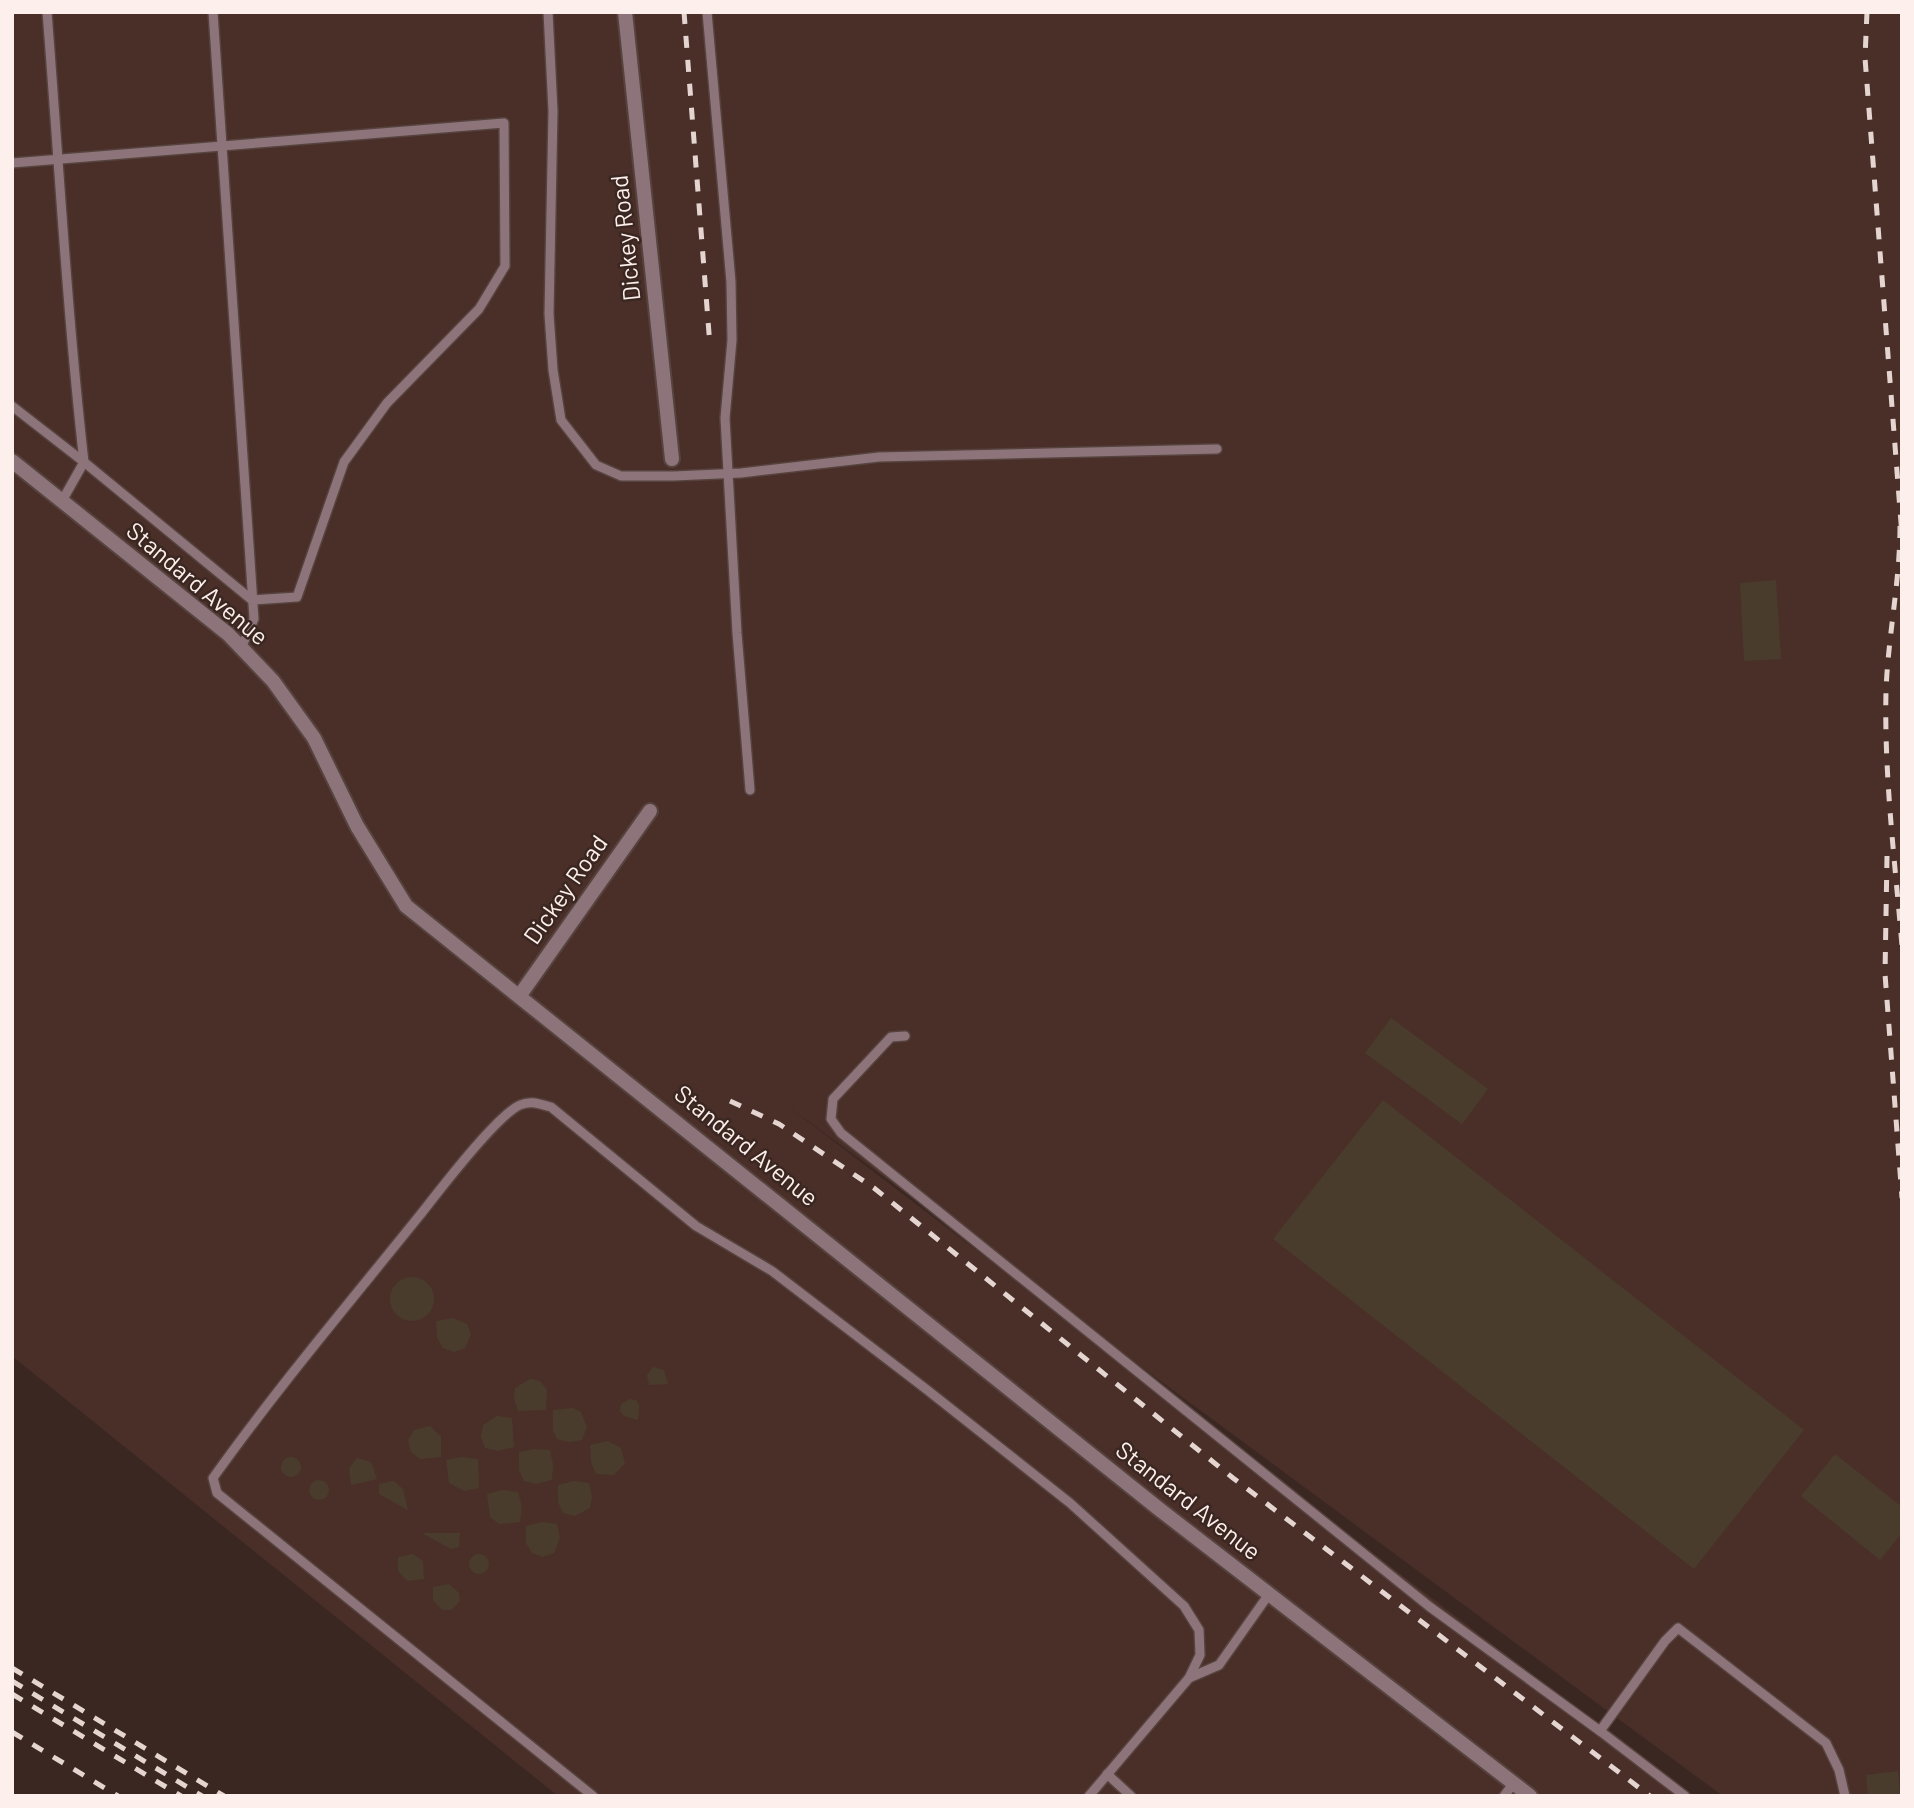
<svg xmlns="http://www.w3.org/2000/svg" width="1914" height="1808" font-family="Barlow,sans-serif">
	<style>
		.built { fill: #492f28 }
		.building { fill: #4a3c2c }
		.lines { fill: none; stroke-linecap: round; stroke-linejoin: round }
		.service-casing { stroke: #56433e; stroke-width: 12 }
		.minor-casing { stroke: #56433e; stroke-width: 18 }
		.service { stroke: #8d747a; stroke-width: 9 }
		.minor { stroke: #8d747a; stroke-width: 14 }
		.rail { stroke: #e4d5d1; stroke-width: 5; stroke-dasharray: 12 12; stroke-linecap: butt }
		.labels { text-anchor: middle; stroke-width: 5; stroke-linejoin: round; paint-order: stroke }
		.street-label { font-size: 24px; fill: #fdefeb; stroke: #3b2722 }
	</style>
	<rect width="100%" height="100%" fill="#3b2722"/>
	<path class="built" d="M12 12H1902V1796H1723L785 1104 1691 1796H558L12 1356Z"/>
	<g class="building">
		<path d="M1776 580 1781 659 1744 661 1740 583Z"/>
		<path d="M1391 1018 1488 1089 1462 1124 1365 1053Z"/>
		<path d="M1383 1100 1804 1430 1694 1569 1273 1239Z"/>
		<circle cx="412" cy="1299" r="22"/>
		<path d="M453 1318 467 1324 471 1334 465 1348 454 1352 443 1348 437 1338 436 1321Z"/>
		<path d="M653 1367 664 1370 668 1384 649 1385 647 1375Z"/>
		<path d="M530 1379 540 1381 547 1390 546 1410 518 1411 514 1399 515 1388Z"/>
		<path d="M630 1399 636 1400 639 1405 638 1420 624 1416 620 1411 621 1404Z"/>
		<path d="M573 1408 581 1412 587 1427 582 1440 569 1442 557 1439 553 1430V1410Z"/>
		<path d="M497 1416 512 1418 514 1447 498 1451 485 1448 481 1437 483 1425Z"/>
		<path d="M430 1426 441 1437V1457L420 1459 411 1452 408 1440 414 1430Z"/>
		<path d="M607 1441 621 1448 625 1463 614 1475 596 1474 591 1462 590 1445Z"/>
		<path d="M535 1449 550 1450 553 1465 552 1480 536 1484 524 1481 519 1470V1452Z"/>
		<path d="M1835 1454 1902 1507V1533L1880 1560 1801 1496Z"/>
		<path d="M462 1457 478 1459 479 1488 464 1491 449 1483 446 1460Z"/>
		<circle cx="291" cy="1467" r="10"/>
		<path d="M357 1458 371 1462 377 1479 351 1485 349 1468Z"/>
		<circle cx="319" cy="1490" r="10"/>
		<path d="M394 1481 403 1489 408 1510 379 1494V1484Z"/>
		<path d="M574 1481 589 1483 592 1497 590 1508 575 1516 563 1513 558 1502V1485Z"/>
		<path d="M503 1490 518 1492 522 1507 520 1522 499 1524 490 1517 487 1494Z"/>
		<path d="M542 1522 557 1524 560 1538 554 1553 543 1557 532 1553 526 1543V1526Z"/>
		<path d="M422 1533H460L459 1547 451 1549Z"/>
		<path d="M413 1554 423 1561 424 1579 407 1581 398 1571V1557Z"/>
		<circle cx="479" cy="1564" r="10"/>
		<path d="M449 1584 459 1593 460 1601 451 1610H442L433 1600V1587Z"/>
		<path d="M1898 1771 1900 1796H1868L1866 1775Z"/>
	</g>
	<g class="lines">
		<g class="service-casing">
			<g id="service">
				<path d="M213 12 254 619 241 648"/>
				<path d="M548 12 553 111 549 314 553 370 561 420 596 465 621 476H674L741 473 879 457 1217 449"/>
				<path d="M707 12 731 282 732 340 725 418 737 633 750 790"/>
				<path d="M12 163C176 149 340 137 504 123L505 266 479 309 387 403 344 462 297 597 252 600 84 462C67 313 59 162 47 12"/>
				<path d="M12 406 84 462 62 501"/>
				<path d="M905 1036 891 1037 833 1099 831 1119 841 1133 1430 1607 1600 1731"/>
				<path d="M1189 1678 1219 1665 1269 1594"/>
				<path d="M1107 1774 1131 1796"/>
				<path d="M593 1796 217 1493 213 1478C278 1387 350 1302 420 1215 439 1191 496 1116 520 1105 531 1100 539 1104 551 1107L696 1226 772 1271 926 1389 1070 1503 1184 1606 1199 1630 1200 1655 1189 1678 1089 1796"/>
				<path d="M1504 1796 1513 1784"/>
				<path d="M1685 1796 1600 1731 1665 1641 1678 1628 1826 1743 1839 1770 1845 1796"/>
			</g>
		</g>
		<g class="minor-casing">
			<g id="minor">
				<path d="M625 12 672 459"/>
				<path d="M12 461 228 634 273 681 314 738 357 826 406 906 1159 1509 1530 1796"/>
				<path d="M520 995 650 811"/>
			</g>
		</g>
		<use href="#service" class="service"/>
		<use href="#minor" class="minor"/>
		<g class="rail">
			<path d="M684 12 710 346"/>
			<path d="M1867 12 1865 58 1902 536"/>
			<path d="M1900 526C1900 582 1888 636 1886 691 1884 776 1895 861 1902 946"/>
			<path d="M1887 856 1885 974 1902 1198"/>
			<path d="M730 1101 779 1124 874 1188 1233 1478 1650 1796"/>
			<path d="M12 1668 224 1796"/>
			<path d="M12 1681 202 1796"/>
			<path d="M12 1694 181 1796"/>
			<path d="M12 1732 118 1796"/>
		</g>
	</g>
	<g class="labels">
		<g class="street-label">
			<text transform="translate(626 238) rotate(-96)" y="8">Dickey Road</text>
			<text transform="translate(197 584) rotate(40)" y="8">Standard Avenue</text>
			<text transform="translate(566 890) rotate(-55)" y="8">Dickey Road</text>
			<text transform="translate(746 1146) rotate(39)" y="8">Standard Avenue</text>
			<text transform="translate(1188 1501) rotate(38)" y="8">Standard Avenue</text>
		</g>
	</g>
	<rect width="1914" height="1808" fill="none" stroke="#fdefeb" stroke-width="28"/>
</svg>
